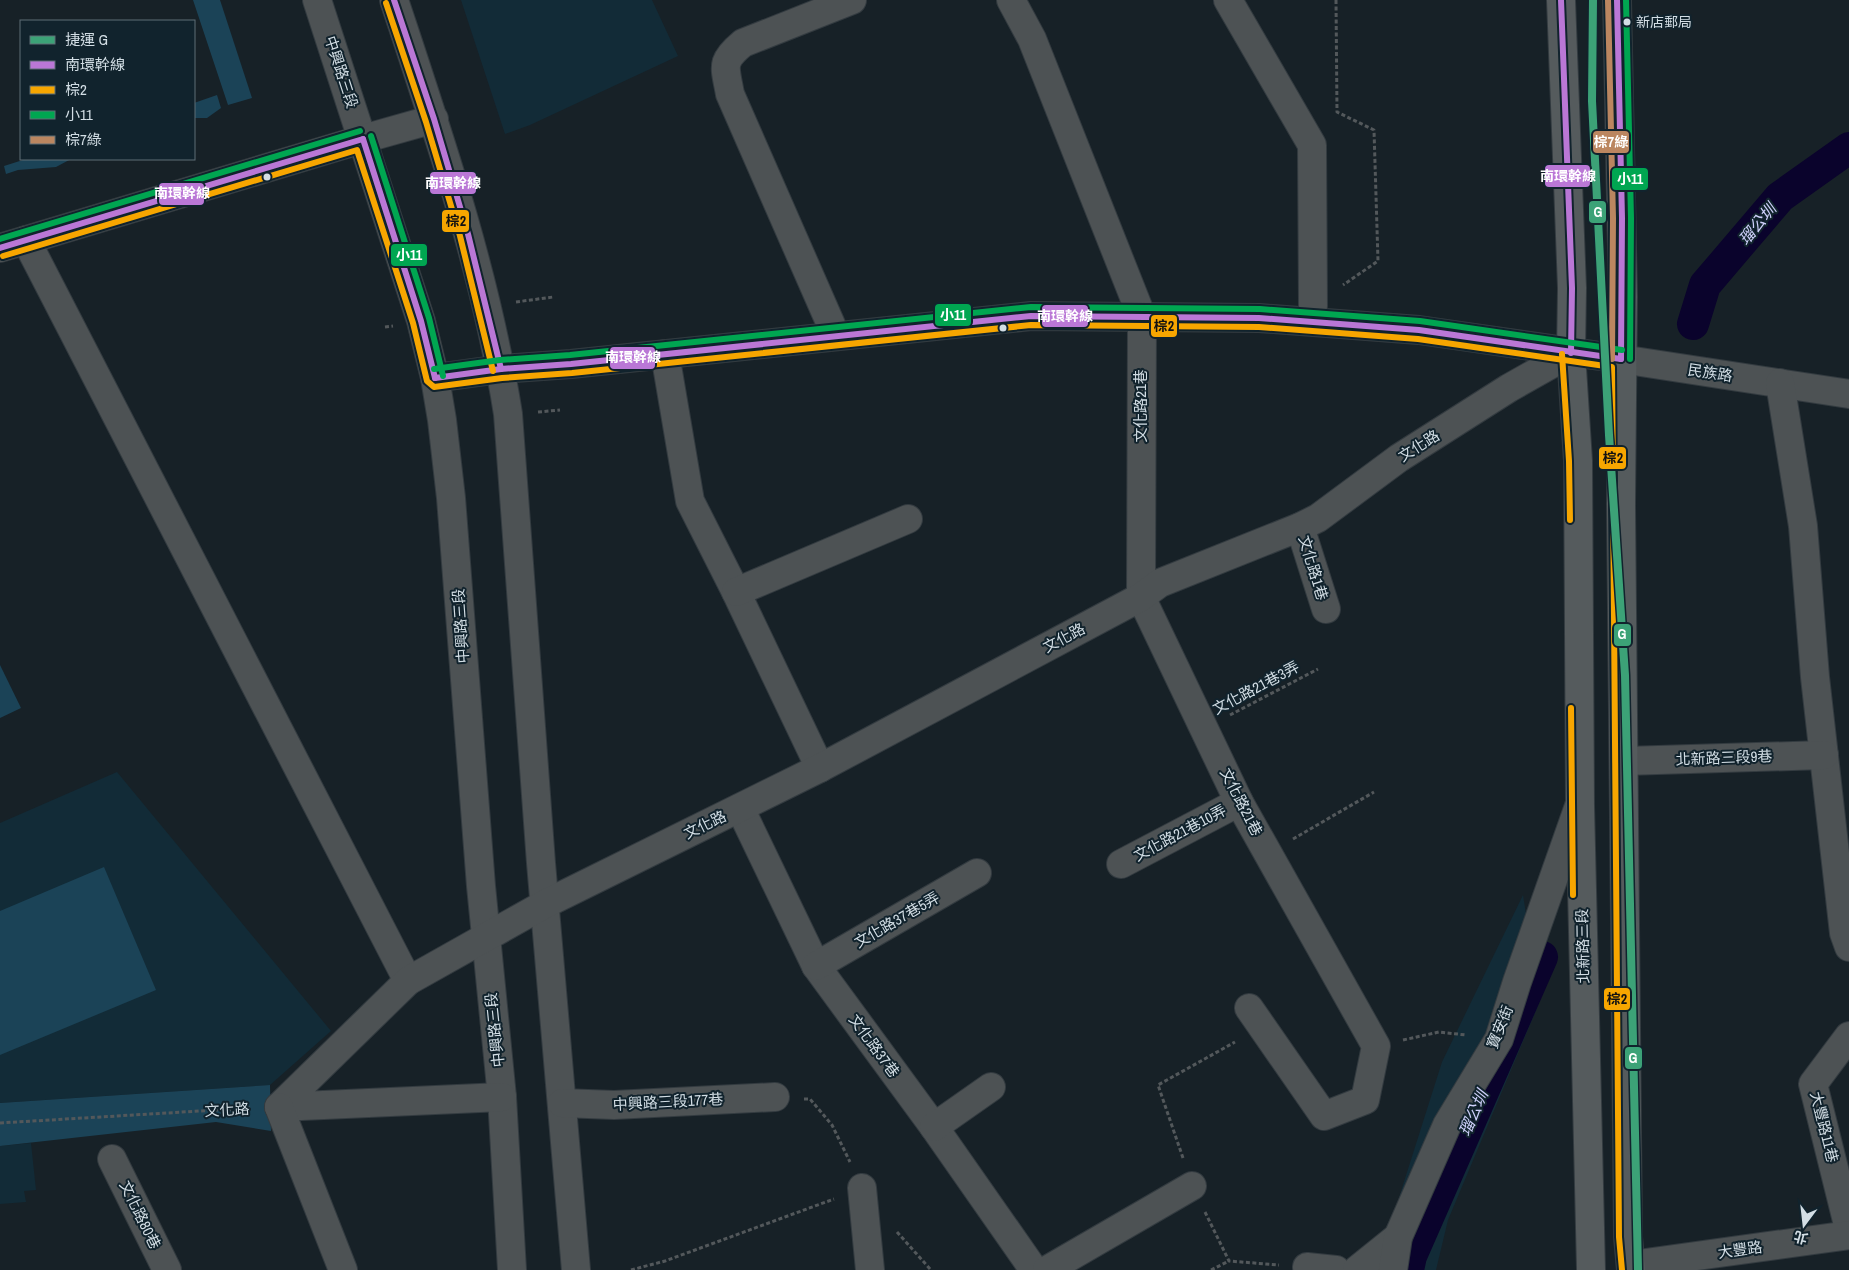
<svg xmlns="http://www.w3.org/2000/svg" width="1849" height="1270" font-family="'Archivo Narrow','Noto Sans TC',sans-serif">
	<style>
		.built { fill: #122b37 }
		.green { fill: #1b4357 }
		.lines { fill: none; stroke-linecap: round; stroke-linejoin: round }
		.canal { stroke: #0a032c; stroke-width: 32 }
		.minor-casing { stroke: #333b40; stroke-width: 30 }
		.major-casing { stroke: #333b40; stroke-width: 30 }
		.path { stroke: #53585b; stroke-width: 3; stroke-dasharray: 4 2.5; stroke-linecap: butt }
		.minor { stroke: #4d5254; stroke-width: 28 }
		.major { stroke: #555b5d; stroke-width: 28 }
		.bus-1-casing { stroke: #11232d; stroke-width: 10 }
		.bus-2-casing { stroke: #11232d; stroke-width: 10 }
		.bus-3-casing { stroke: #11232d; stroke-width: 10 }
		.bus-4-casing { stroke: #11232d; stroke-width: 10 }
		.bus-1 { stroke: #ba77d6; stroke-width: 6 }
		.bus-2 { stroke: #f7a600; stroke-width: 6 }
		.bus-3 { stroke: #00a651; stroke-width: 6 }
		.bus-4 { stroke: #bb8660; stroke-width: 6 }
		.metro-1-casing { stroke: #11232d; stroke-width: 11 }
		.metro-1 { stroke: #3ca277; stroke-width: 8 }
		.bus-dot { fill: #d3dee5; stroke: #11232d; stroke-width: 2 }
		.labels { text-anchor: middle; stroke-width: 4; stroke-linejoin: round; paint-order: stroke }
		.bus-label { font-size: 14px; fill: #d3dee5; stroke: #11232d; text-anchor: start }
		.street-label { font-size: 15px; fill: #d3dee5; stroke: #11232d }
		.water-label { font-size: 16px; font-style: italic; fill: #ced0fa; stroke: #11232d }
		.line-badge { stroke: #11232d; stroke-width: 2 }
		.badge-label { font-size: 14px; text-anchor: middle; font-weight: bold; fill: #fff }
		.pale-badge-label { font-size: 14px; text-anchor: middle; font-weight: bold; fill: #111 }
	</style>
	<rect width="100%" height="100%" fill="#172127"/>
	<g class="built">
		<path d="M461 0H652L678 56 530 125 505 134Z"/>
		<path d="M117 772 331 1031 270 1085 0 1103V823Z"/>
		<path d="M1523 895 1540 1001 1448 1220 1436 1270H1376L1442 1062Z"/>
		<path d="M31 1143 36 1190 24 1191 26 1202 0 1204V1146Z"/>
	</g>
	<g class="green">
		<path d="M193 0H220L252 98 228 105Z"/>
		<path d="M217 95 221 108 207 118H194V103Z"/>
		<path d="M26 159H71L56 167 18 170 6 174 4 166Z"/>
		<path d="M0 665 21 708 0 718Z"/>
		<path d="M104 867 156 990 0 1055V911Z"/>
		<path d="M270 1085 271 1131 216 1122 0 1146V1103Z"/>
	</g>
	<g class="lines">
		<g class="canal">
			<path d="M1693 324 1705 285 1780 197 1849 148"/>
			<path d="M1408 1270 1411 1256 1542 957"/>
		</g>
		<g class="minor-casing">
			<g id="minor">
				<path d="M317 0 421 321 435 378 442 420 451 498 481 886 502 1097 512 1270"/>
				<path d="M394 0C439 136 486 273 508 414L541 863 576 1270"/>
				<path d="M1011 0 1032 39 1142 317 1141 597 1239 802 1376 1046 1365 1100 1324 1116 1249 1008"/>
				<path d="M1228 0 1312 145 1313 306"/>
				<path d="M26 240 408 981"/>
				<path d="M0 248 363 139 434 119"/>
				<path d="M836 336 730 94C725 66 720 62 743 43L852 0"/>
				<path d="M665 354 690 501 736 592 820 768"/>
				<path d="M435 378 501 369 571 364 1031 316 1259 318 1419 330 1621 359 1849 394"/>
				<path d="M1780 383 1803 526 1815 677 1844 933 1849 947"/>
				<path d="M1300 527 1326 609"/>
				<path d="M736 592 908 519"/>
				<path d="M1625 761 1824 755"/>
				<path d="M740 808 816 966 934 1127 1034 1270"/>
				<path d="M1121 864 1239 802"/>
				<path d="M816 966 977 873"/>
				<path d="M1849 1036 1813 1084 1849 1229"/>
				<path d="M502 1097 279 1107 408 981 545 904 820 768 1141 597 1160 583 1300 527 1318 518 1399 458 1509 388 1571 353"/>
				<path d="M562 1103 614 1105 775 1097"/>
				<path d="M279 1107 343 1270"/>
				<path d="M934 1127 991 1087"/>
				<path d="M112 1159 167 1270"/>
				<path d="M862 1188 870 1270"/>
				<path d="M1631 1265 1849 1235"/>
				<path d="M1307 1267 1336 1270"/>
				<path d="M1047 1270 1192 1186"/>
				<path d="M1357 1270 1398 1237"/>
				<path d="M1393 1270 1398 1237 1447 1125 1499 1039 1517 982 1579 806"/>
			</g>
		</g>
		<g class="major-casing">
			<g id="major">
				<path d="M1561 0 1572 288 1571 353 1578 461 1580 805 1591 1270"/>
				<path d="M1617 0 1623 297 1621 504 1628 1237 1631 1270"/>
			</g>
		</g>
		<g class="path">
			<path d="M1336 0 1337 112 1374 130 1378 261 1343 285"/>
			<path d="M516 302 553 297"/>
			<path d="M385 327 393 326"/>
			<path d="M538 412 560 410"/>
			<path d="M1230 715 1318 669"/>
			<path d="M1293 839 1374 792"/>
			<path d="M1403 1040 1439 1032 1466 1035"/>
			<path d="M804 1099H810L832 1125 850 1162"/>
			<path d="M0 1123 250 1108"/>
			<path d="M1183 1158 1158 1085 1235 1042"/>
			<path d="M1205 1212 1229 1261 1279 1265"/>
			<path d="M897 1232 931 1270"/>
			<path d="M631 1270 665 1261 834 1199"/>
			<path d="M1211 1270 1229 1261"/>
		</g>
		<use href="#minor" class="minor"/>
		<use href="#major" class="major"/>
		<g class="bus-1-casing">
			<g id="bus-1">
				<path d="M394 0 434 119 468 234 501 369"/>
				<path d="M1561 0 1572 288 1571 353"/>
				<path d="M1617 0 1622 218 1621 359"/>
				<path d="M363 139 421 321 435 378"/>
				<path d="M0 248 363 139"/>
				<path d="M435 378 501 369 571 364 1031 316 1259 318 1419 330 1621 359"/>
			</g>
		</g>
		<g class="bus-2-casing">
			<g id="bus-2">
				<path d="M386 3 426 122 460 236 493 371"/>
				<path d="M3 256 357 150 413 323 427 381 434 387 502 378 572 373 1031 325 1259 327 1418 339 1612 367 1619 1237 1622 1270"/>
				<path d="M1562 354 1569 461 1570 520"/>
				<path d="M1571 708 1573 895"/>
			</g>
		</g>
		<g class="bus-3-casing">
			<g id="bus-3">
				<path d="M1626 0 1631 218 1630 359"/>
				<path d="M371 136 429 318 443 376"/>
				<path d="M0 239 360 131"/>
				<path d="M434 369 500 360 570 355 1031 307 1260 309 1420 321 1622 350"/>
			</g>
		</g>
		<g class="bus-4-casing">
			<path id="bus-4" d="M1608 0 1613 218 1612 359"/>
		</g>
		<use href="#bus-1" class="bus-1"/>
		<use href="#bus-2" class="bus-2"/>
		<use href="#bus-3" class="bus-3"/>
		<use href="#bus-4" class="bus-4"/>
		<g class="metro-1-casing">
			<path id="metro-1" d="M1593 0 1592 101 1609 435 1625 675 1638 1270"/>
		</g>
		<use href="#metro-1" class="metro-1"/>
	</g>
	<g class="bus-dot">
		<circle cx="1627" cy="22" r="4.5"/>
		<circle cx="267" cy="177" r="4.5"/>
		<circle cx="1003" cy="328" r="4.5"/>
	</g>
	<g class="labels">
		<g class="bus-label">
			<text x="1636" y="27">新店郵局</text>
		</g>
		<g class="street-label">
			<text transform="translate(341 72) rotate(72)" y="5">中興路三段</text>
			<text transform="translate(1710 373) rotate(9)" y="5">民族路</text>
			<text transform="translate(1141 406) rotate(-90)" y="5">文化路21巷</text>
			<text transform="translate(1419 446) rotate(-32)" y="5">文化路</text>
			<text transform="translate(1313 568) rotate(73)" y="5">文化路1巷</text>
			<text transform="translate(461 626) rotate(-94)" y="5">中興路三段</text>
			<text transform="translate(1064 638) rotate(-28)" y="5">文化路</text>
			<text transform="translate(1256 688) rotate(-28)" y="5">文化路21巷3弄</text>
			<text transform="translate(1724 758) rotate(-2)" y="5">北新路三段9巷</text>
			<text transform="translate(1241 802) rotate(63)" y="5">文化路21巷</text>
			<text transform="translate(705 825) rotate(-26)" y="5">文化路</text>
			<text transform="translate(1180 833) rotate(-28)" y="5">文化路21巷10弄</text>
			<text transform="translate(897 920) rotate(-30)" y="5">文化路37巷5弄</text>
			<text transform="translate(1583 946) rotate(-91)" y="5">北新路三段</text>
			<text transform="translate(1500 1027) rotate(-68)" y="5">寶安街</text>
			<text transform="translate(495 1030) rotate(-96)" y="5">中興路三段</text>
			<text transform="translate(874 1046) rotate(54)" y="5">文化路37巷</text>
			<text transform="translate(668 1102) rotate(-3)" y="5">中興路三段177巷</text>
			<text transform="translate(227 1110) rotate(-3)" y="5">文化路</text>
			<text transform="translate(1824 1127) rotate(76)" y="5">大豐路11巷</text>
			<text transform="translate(140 1215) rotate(64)" y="5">文化路80巷</text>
			<text transform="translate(1740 1250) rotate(-8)" y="5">大豐路</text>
		</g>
		<g class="water-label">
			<text transform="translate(1757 224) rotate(-50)" y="6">瑠公圳</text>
			<text transform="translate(1473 1113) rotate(-66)" y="6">瑠公圳</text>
		</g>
	</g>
	<g class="line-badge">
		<rect x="1592" y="130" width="38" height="24" rx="5" fill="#bb8660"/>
		<rect x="1544" y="164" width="47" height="24" rx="5" fill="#ba77d6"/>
		<rect x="1611" y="167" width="38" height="24" rx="5" fill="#00a651"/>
		<rect x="429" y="171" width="48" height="24" rx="5" fill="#ba77d6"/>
		<rect x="158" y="182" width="47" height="24" rx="5" fill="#ba77d6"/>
		<rect x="1588" y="200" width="19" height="24" rx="5" fill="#3ca277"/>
		<rect x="441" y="209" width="29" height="24" rx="5" fill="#f7a600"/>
		<rect x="390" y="243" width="38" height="24" rx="5" fill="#00a651"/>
		<rect x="934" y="303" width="38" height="24" rx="5" fill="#00a651"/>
		<rect x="1041" y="304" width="48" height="24" rx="5" fill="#ba77d6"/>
		<rect x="1150" y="314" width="28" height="24" rx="5" fill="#f7a600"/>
		<rect x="609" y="346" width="47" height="24" rx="5" fill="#ba77d6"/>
		<rect x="1598" y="446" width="29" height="24" rx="5" fill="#f7a600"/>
		<rect x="1613" y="623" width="19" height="24" rx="5" fill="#3ca277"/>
		<rect x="1603" y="987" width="28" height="24" rx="5" fill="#f7a600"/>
		<rect x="1624" y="1046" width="19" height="24" rx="5" fill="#3ca277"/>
	</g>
	<g class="badge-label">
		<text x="1611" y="147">棕7綠</text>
		<text x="1568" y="181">南環幹線</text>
		<text x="1630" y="184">小11</text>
		<text x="453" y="188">南環幹線</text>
		<text x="182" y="198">南環幹線</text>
		<text x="1598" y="217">G</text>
		<text x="409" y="260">小11</text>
		<text x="953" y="320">小11</text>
		<text x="1065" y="321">南環幹線</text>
		<text x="633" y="362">南環幹線</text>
		<text x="1622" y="639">G</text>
		<text x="1633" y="1063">G</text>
	</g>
	<g class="pale-badge-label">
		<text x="456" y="226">棕2</text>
		<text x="1164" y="331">棕2</text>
		<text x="1613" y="463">棕2</text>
		<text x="1617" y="1004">棕2</text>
	</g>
	<rect x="20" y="20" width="175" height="140" fill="#11232d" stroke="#5f6e77"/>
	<rect x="30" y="36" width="25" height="8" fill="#3ca277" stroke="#5f6e77"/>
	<text x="65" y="45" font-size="15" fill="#d3dee5">捷運 G</text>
	<rect x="30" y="61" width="25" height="8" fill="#ba77d6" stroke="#5f6e77"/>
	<text x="65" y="70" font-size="15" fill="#d3dee5">南環幹線</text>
	<rect x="30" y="86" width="25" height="8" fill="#f7a600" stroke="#5f6e77"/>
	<text x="65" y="95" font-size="15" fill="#d3dee5">棕2</text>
	<rect x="30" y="111" width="25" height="8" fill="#00a651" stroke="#5f6e77"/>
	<text x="65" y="120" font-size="15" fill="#d3dee5">小11</text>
	<rect x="30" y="136" width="25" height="8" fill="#bb8660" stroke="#5f6e77"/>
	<text x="65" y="145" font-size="15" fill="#d3dee5">棕7綠</text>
	<g transform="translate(1804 1225) rotate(195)" stroke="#11232d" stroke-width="4" paint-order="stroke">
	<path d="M0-4L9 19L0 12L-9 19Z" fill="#d3dee5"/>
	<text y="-8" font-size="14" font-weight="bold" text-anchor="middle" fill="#d3dee5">北</text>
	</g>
</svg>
